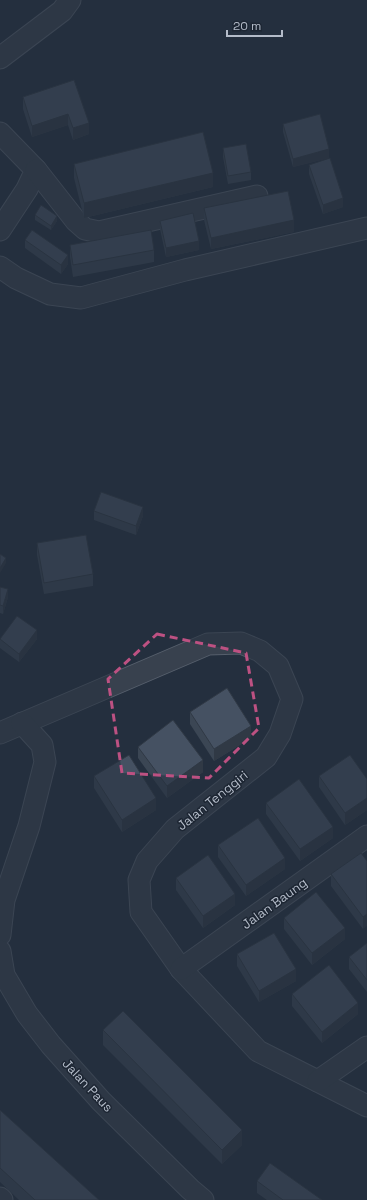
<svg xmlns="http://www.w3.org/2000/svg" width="367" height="1200" font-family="'Space Grotesk',sans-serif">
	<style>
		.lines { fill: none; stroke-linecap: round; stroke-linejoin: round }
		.minor-casing { stroke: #565f6c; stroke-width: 23 }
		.minor { stroke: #38414e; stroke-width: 21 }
		.wall { fill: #3b4654 }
		.shaded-wall { fill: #303945 }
		.building { fill: #455162; stroke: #303945 }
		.marked { fill: none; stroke: #bd5182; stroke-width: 3; stroke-dasharray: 8 5; stroke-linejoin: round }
		.labels { text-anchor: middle; stroke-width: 3; stroke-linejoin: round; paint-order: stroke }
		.street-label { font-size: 13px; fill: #b4bcc9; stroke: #1d2633 }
	</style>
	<rect width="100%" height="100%" fill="#242f3e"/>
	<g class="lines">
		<g class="minor-casing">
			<g id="minor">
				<path d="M0 58 62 11 70 0"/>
				<path d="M0 133 36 170 27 189 0 230"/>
				<path d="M36 170 76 221 85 229 99 232 257 196"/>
				<path d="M0 267 16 278 50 294 81 298 185 270 367 228"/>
				<path d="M0 733 208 644 241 643 260 651 278 666 292 699 280 734 266 757 175 829 147 861 139 880 141 912 181 969 258 1051 367 1106"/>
				<path d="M0 935 4 900 29 826 45 762 42 745 22 723"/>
				<path d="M0 951 4 975 27 1014 51 1045 101 1101 190 1189 203 1200"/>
				<path d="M181 969 367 836"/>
				<path d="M318 1081 367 1047"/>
				<path d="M0 1198 2 1200"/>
			</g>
		</g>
		<use href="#minor" class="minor"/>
	</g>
	<g class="wall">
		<path d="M74 80 89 134 73 140 68 125 32 137 23 109V97Z"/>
		<path d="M283 124 329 158 293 167 283 132Z"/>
		<path d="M223 148 251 172V180L228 184 223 157Z"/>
		<path d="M74 164 213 187 84 218 74 178Z"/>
		<path d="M309 165 343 207 323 214 309 174Z"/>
		<path d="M204 208 294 232 211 249 204 220Z"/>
		<path d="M35 215 57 221 51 230 35 220Z"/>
		<path d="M160 221 199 250 166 257 160 229Z"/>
		<path d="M25 240 68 264 61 274 25 248Z"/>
		<path d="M70 245 154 250V262L73 277 70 257Z"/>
		<path d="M94 511 143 516 136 535 94 520Z"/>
		<path d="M37 543 93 574V586L44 594 37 555Z"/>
		<path d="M0 587 8 597 3 614 0 613Z"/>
		<path d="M0 639H37L19 662 0 648Z"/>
		<path d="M190 712 251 738 214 761 190 724Z"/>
		<path d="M138 747 203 772 167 798 138 758Z"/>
		<path d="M94 776 156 810 122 832 94 788Z"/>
		<path d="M319 776 367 779V810L345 825 319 787Z"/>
		<path d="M266 803 333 838 300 861 266 814Z"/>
		<path d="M218 845 285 869 246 896 218 857Z"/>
		<path d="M367 861 363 929 331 886V874Z"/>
		<path d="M176 878 235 905 203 928 176 890Z"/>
		<path d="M284 918 345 939 312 965 284 929Z"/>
		<path d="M367 943V992L349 969V957Z"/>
		<path d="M237 954 296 981 259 1002 237 966Z"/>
		<path d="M292 994 358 1014 322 1043 292 1006Z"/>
		<path d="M103 1030 242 1145 222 1164 103 1045Z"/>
		<path d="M0 1110 99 1200H19L0 1182Z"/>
		<path d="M257 1181 322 1200H267L257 1193Z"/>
	</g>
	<g class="shaded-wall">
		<path d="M68 114V125L32 137V126Z"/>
		<path d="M89 123V134L73 140V128Z"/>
		<path d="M329 149V158L293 167V159Z"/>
		<path d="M213 173V187L84 218V203Z"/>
		<path d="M343 198V207L323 214V205Z"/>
		<path d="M57 216V221L51 230V226Z"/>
		<path d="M294 220V232L211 249V238Z"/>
		<path d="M199 241V250L166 257V248Z"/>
		<path d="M68 255V264L61 274V265Z"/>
		<path d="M143 507V516L136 535V526Z"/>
		<path d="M6 558V563L0 573V568Z"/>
		<path d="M8 589V597L3 614V606Z"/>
		<path d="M37 630V639L19 662V654Z"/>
		<path d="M251 726V738L214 761V749Z"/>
		<path d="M203 760V772L167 798V786Z"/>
		<path d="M156 798V810L122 832V820Z"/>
		<path d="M367 798V810L345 825V813Z"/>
		<path d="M333 827V838L300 861V849Z"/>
		<path d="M285 858V869L246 896V885Z"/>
		<path d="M235 894V905L203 928V916Z"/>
		<path d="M367 914V926L363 929V917Z"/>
		<path d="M345 928V939L312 965V953Z"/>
		<path d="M296 969V981L259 1002V991Z"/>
		<path d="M358 1003V1014L322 1043V1032Z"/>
		<path d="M242 1130V1145L222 1164V1150Z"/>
	</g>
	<g class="building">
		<path d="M74 80 89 123 73 128 68 114 32 126 23 97Z"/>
		<path d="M320 114 329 149 293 159 283 124Z"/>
		<path d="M203 132 213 173 84 203 74 164Z"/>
		<path d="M246 144 251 172 228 176 223 148Z"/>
		<path d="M330 158 343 198 323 205 309 165Z"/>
		<path d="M288 191 294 220 211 238 204 208Z"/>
		<path d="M41 205 57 216 51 226 35 215Z"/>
		<path d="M193 213 199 241 166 248 160 221Z"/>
		<path d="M32 230 68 255 61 265 25 240Z"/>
		<path d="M151 230 154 250 73 265 70 245Z"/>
		<path d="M101 492 143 507 136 526 94 511Z"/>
		<path d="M86 535 93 574 44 583 37 543Z"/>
		<path d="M0 554 6 558 0 568Z"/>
		<path d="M0 587 8 589 3 606 0 605Z"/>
		<path d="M17 616 37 630 19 654 0 639Z"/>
		<path d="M227 688 251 726 214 749 190 712Z"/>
		<path d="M173 720 203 760 167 786 138 747Z"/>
		<path d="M129 755 156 798 122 820 94 776Z"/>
		<path d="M350 755 367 779V798L345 813 319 776Z"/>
		<path d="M299 779 333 827 300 849 266 803Z"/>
		<path d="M258 818 285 858 246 885 218 845Z"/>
		<path d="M361 853 367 861V914L363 917 331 874Z"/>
		<path d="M208 855 235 894 203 916 176 878Z"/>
		<path d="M316 892 345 928 312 953 284 918Z"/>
		<path d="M274 933 296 969 259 991 237 954Z"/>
		<path d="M367 943V980L349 957Z"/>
		<path d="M329 965 358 1003 322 1032 292 994Z"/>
		<path d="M123 1011 242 1130 222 1150 103 1030Z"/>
		<path d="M0 1110 99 1200H35L0 1168Z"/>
		<path d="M270 1163 322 1200H283L257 1181Z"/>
	</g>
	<path d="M0 0H367V1200H0ZM157 634 246 653 259 728 209 778 122 773 108 679Z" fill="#242f3e" fill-opacity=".55" fill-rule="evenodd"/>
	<path class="marked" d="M157 634 246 653 259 728 209 778 122 773 108 679Z"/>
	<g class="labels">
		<g class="street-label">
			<text transform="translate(212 800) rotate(-39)" y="5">Jalan Tenggiri</text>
			<text transform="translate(274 903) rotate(-36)" y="5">Jalan Baung</text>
			<text transform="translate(88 1085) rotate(47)" y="5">Jalan Paus</text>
		</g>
	</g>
	<path d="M227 30v6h55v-6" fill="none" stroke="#b4bcc9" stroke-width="2"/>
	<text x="233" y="30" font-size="12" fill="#b4bcc9" stroke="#1d2633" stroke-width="3" paint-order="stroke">20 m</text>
</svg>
